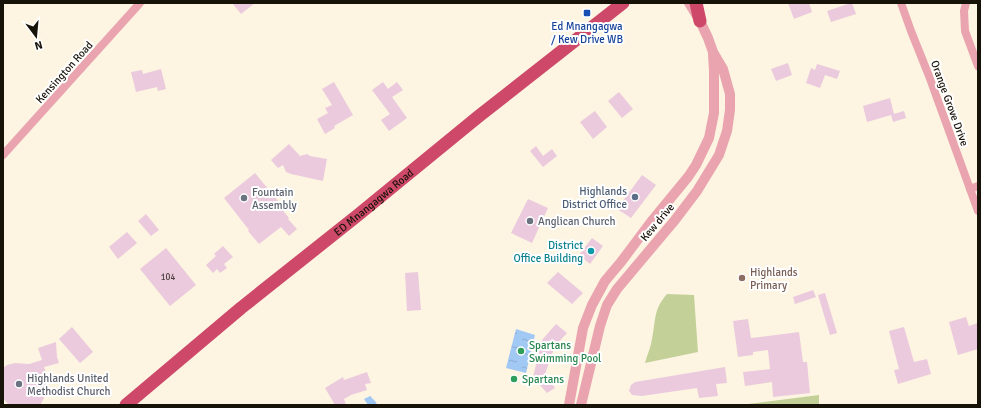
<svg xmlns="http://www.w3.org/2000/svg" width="981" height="408" font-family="Signika,sans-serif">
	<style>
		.grass { fill: #c3d199 }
		.water { fill: url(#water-ripples) }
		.building { fill: #ebcadd }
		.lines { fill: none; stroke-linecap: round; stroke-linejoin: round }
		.minor { stroke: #eaa4af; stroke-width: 8 }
		.tertiary { stroke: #eaa4af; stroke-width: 10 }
		.trunk { stroke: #ce486a; stroke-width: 13 }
		.transit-dot { fill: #1a4fb4; stroke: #fff; stroke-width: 1.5 }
		.service-dot { fill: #5c6f8a; stroke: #fff; stroke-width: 1.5 }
		.worship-dot { fill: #6b7280; stroke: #fff; stroke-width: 1.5 }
		.culture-dot { fill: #0f9aa8; stroke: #fff; stroke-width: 1.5 }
		.education-dot { fill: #8d6e63; stroke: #fff; stroke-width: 1.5 }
		.leisure-dot { fill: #2e9e5b; stroke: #fff; stroke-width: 1.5 }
		.labels { text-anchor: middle; stroke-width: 4; stroke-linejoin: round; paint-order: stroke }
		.number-label { font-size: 9px; fill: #4d413d }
		.transit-label { font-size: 11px; fill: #164399; stroke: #fff }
		.street-label { font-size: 11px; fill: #181308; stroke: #fff }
		.service-label { font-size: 11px; fill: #4e5e75; stroke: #fff; text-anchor: end }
		.worship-label { font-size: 11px; fill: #5b616d; stroke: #fff; text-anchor: start }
		.culture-label { font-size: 11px; fill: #0d838f; stroke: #fff; text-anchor: end }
		.education-label { font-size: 11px; fill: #785e54; stroke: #fff; text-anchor: start }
		.leisure-label { font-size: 11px; fill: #27864d; stroke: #fff; text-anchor: start }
	</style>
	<defs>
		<pattern id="water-ripples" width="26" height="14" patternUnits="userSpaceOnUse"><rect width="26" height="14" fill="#a2c8f4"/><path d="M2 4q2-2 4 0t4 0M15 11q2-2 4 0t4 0" fill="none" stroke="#8babd0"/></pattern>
	</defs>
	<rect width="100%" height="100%" fill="#fdf5e2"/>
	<g class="grass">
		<path d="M667 294 694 295 698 352 645 363C647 355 651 347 652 339 656 320 653 310 667 294Z"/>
		<path d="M819 395V405H740Z"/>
	</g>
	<g class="water">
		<path d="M516 329 535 335 526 373 506 368Z"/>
		<path d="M370 396 376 402 377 405H368L364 399Z"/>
	</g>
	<g class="building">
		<path d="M232 3H255L241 14Z"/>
		<path d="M788 3H809L812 12 794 19Z"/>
		<path d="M851 3H852L856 14 831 22 827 11Z"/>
		<path d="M788 63 792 75 776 81 771 69Z"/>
		<path d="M817 64 840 71 837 79 825 75 820 88 806 83 811 68 815 70Z"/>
		<path d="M161 69 166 89 158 91 157 87 136 92 131 72 142 70 143 74Z"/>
		<path d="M334 82 353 115 334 126 335 128 325 134 317 119 328 113 325 108 332 105 322 89Z"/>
		<path d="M383 82 388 89 397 82 403 90 392 97 407 118 389 131 381 120 390 114 372 90Z"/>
		<path d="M619 92 633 109 622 118 608 101Z"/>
		<path d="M890 98 894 114 904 111 906 118 893 122 891 115 867 122 863 106Z"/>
		<path d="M595 111 607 127 593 139 580 122Z"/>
		<path d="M289 144 300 156 307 154 310 156 327 159 323 181 291 174 286 172 283 165 278 168 271 160Z"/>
		<path d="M536 146 543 156 552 149 557 156 543 167 530 151Z"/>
		<path d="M255 173 278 201 276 202 289 218 288 219 297 229 289 236 281 227 259 244 248 231 249 230 224 198Z"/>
		<path d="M642 175 656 185 631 218 617 209Z"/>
		<path d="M528 199 548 208 532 243 511 233Z"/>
		<path d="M146 214 159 230 151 236 138 221Z"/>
		<path d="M127 232 137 243 118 259 109 247Z"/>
		<path d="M592 238 603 246 590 264 579 255Z"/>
		<path d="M223 246 233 257 224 264 227 268 220 273 217 269 213 273 206 265 216 256 214 254Z"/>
		<path d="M166 248 196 285 170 306 140 269Z"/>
		<path d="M418 272 421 310 407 311 405 273Z"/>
		<path d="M558 272 583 293 572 304 547 283Z"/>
		<path d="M813 290 816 297 795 304 793 297Z"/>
		<path d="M825 293 837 333 830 335 818 295Z"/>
		<path d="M966 317 969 326 978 323V349L958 355 949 322Z"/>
		<path d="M748 319 751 338 799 332 803 362H807L810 393 773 397 772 382 745 386 743 372 770 369 768 350 753 352V355L738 357 733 321Z"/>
		<path d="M556 324 567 333 555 346 545 374 555 388 547 393 533 377 542 340Z"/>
		<path d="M72 327 93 352 80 363 59 339Z"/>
		<path d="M904 327 914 362 927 359 931 374 898 384 894 370 899 369 889 331Z"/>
		<path d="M56 342 57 357 59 363 44 367 48 378 46 379 44 398 40 405H21L8 404 3 398V368L7 365 15 363 29 364 42 360 38 348Z"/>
		<path d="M725 367 727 383 716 384 718 396 699 398 697 388 642 396 632 395 629 391 631 385 635 382Z"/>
		<path d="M367 372 371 383 365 384 367 390 351 395 344 399 346 405H335L325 388 343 377 344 380Z"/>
	</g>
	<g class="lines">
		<g class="minor">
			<path d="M901 3 911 31 929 76 978 211"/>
			<path d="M966 3 964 11 965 31 978 66"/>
			<path d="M3 155 140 3"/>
			<path d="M970 189 978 186"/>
		</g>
		<g class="tertiary">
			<path d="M569 405 583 328 592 305 605 281 621 262 651 222 688 177 696 165 709 138 714 113V71L713 54"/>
			<path d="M581 405 600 326 607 305 617 289 675 220 697 191 719 155 727 131 730 110V94L723 69 713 52 708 38 700 21 689 3"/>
		</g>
		<g class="trunk">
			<path d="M696 3 700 21"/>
			<path id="s1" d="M126 405 241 308 358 215 479 116 623 3"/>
		</g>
	</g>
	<rect class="transit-dot" x="583" y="9" width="8" height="8" rx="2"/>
	<circle class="service-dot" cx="635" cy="197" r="4"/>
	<g class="worship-dot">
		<circle cx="244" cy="198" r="4"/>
		<circle cx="530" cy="221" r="4"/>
		<circle cx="19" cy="384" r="4"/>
	</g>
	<circle class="culture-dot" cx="591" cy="251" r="4"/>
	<circle class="education-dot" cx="742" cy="278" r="4"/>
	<g class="leisure-dot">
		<circle cx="521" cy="351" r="4"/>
		<circle cx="514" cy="379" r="4"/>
	</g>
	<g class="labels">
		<g class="number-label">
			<text x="168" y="280">104</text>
		</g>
		<g class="transit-label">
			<text x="587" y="30">Ed Mnangagwa<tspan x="587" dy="13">/ Kew Drive WB</tspan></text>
		</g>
		<g class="street-label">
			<text transform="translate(64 72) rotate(-48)" y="4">Kensington Road</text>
			<text transform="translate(950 103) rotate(70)" y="4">Orange Grove Drive</text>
			<text dy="4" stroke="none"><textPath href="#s1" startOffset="320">ED Mnangagwa Road</textPath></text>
			<text transform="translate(657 222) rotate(-50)" y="4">Kew drive</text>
		</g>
		<g class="service-label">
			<text x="627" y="195">Highlands<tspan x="627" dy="13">District Office</tspan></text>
		</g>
		<g class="worship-label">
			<text x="252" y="196">Fountain<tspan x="252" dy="13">Assembly</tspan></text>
			<text x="538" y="225">Anglican Church</text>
			<text x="27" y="382">Highlands United<tspan x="27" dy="13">Methodist Church</tspan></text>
		</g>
		<g class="culture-label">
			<text x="583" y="249">District<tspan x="583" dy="13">Office Building</tspan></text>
		</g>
		<g class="education-label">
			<text x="750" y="276">Highlands<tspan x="750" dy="13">Primary</tspan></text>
		</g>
		<g class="leisure-label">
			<text x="529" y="349">Spartans<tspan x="529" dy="13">Swimming Pool</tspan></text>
			<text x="522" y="383">Spartans</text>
		</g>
	</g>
	<rect width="981" height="408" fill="none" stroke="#181308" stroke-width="8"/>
	<g transform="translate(36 36) rotate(164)" stroke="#ffffff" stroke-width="3" paint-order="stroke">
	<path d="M0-3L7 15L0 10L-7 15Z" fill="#181308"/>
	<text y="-6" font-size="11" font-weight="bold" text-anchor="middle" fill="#181308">N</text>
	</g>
</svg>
